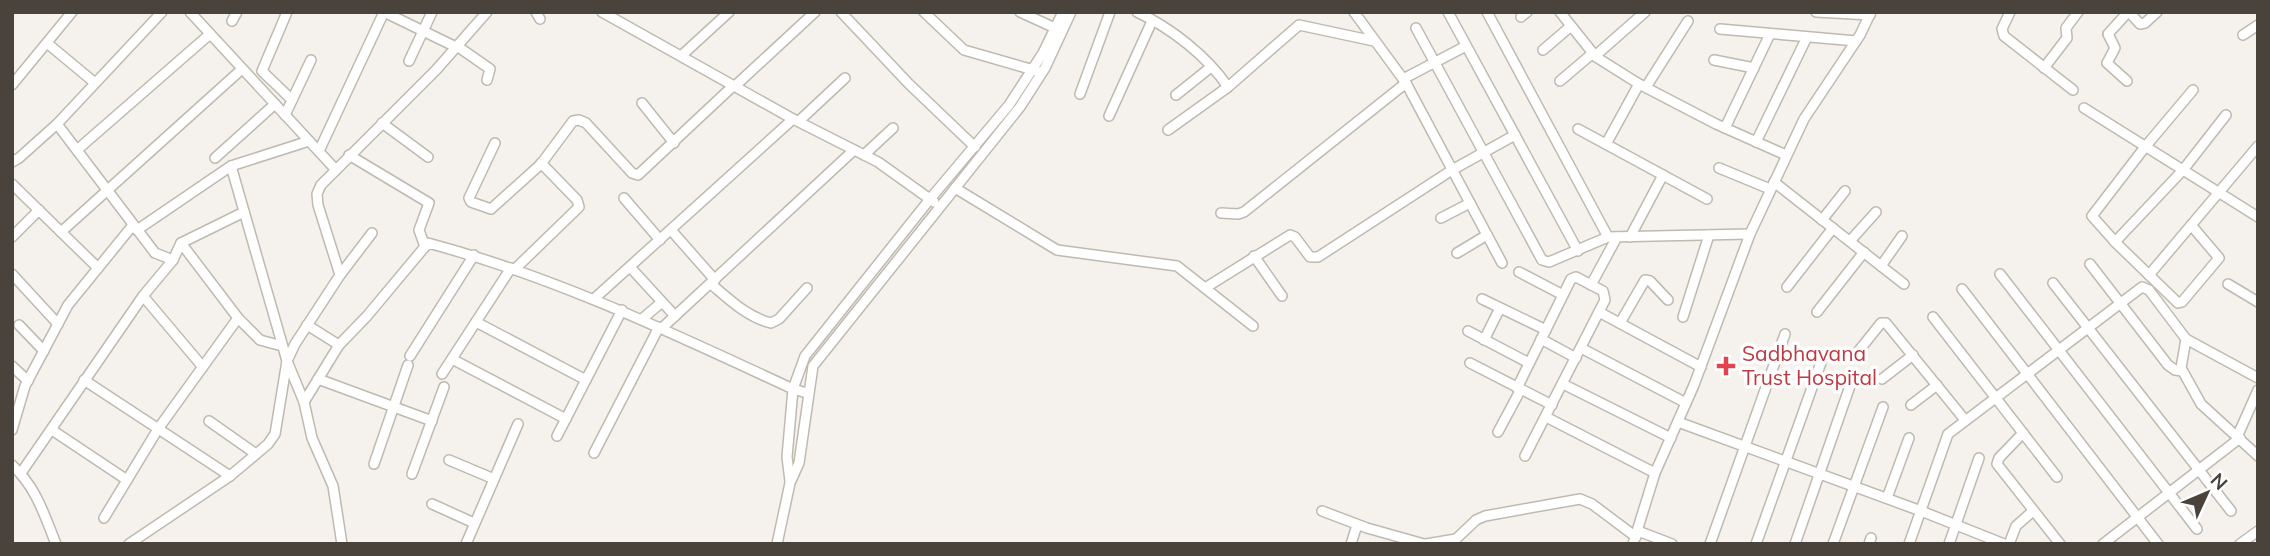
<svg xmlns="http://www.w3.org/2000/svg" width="2270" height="556" font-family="Mulish,sans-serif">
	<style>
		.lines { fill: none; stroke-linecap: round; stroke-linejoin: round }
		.minor-casing { stroke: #bfbab0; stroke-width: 12 }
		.minor { stroke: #fff; stroke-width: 9 }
		.health-dot { fill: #e0444e; stroke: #fff; stroke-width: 2.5 }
		.labels { text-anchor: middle; stroke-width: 7; stroke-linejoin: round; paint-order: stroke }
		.health-label { font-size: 21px; fill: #be3a42; stroke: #fff; text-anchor: start }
	</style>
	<rect width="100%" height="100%" fill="#f5f2ed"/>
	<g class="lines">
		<g class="minor-casing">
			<g id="minor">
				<path d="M190 12 336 170"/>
				<path d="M287 12 262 71 292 100"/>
				<path d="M384 12 456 47"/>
				<path d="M536 12 540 19"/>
				<path d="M602 12 793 119 878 162 934 202"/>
				<path d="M841 12 909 84 975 147"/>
				<path d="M924 12 964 50 1037 71"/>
				<path d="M1020 12 1055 28"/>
				<path d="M1137 12C1171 28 1207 56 1228 87"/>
				<path d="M1354 12 1406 83 1502 263"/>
				<path d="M1448 12 1578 251"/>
				<path d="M1487 12 1608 237 1750 234"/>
				<path d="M1560 12 1596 57 1639 84 1716 124 1786 155"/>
				<path d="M1816 12 1870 15"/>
				<path d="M2010 12 2002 29 2004 36 2073 90"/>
				<path d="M2129 12 2140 24 2145 23 2157 12"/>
				<path d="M1521 17 1527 12"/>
				<path d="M232 21 237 12"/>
				<path d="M1416 28 1542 260 1549 262 1608 237"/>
				<path d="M1720 29 1856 41"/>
				<path d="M2243 35 2258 25"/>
				<path d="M47 43 95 83"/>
				<path d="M457 46 490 69 487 80"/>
				<path d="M1543 50 1571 26"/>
				<path d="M681 56 729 12"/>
				<path d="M1595 56 1645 12"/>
				<path d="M1714 60 1754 68"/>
				<path d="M409 61 432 12"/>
				<path d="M2044 68 2067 38 2066 28 2078 12"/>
				<path d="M1403 79 1466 46"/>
				<path d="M1560 81 1593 53"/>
				<path d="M2127 81 2107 63 2115 48 2108 34 2128 12"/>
				<path d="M12 85 72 12"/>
				<path d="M735 86 815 12"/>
				<path d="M1646 87 1688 21"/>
				<path d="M1080 94 1110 12"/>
				<path d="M1176 95 1211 67"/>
				<path d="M642 103 674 143"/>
				<path d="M2084 108 2258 217"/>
				<path d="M285 115 311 60"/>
				<path d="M1109 116 1152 21"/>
				<path d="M799 121 845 78"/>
				<path d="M382 123 428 157"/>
				<path d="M57 124 155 253 173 260"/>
				<path d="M1725 128 1770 34"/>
				<path d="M1578 129 1707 199"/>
				<path d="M1168 130 1228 87 1299 25 1374 41"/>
				<path d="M1756 142 1807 37"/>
				<path d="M495 143 469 198 471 202 491 209 541 164 573 121 579 120 586 123 632 173 638 175 733 86"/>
				<path d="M1606 144 1639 84"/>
				<path d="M77 150 210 34"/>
				<path d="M319 151 384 12"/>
				<path d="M349 155 429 203 419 230 425 247"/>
				<path d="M864 155 893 128"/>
				<path d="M215 158 275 104"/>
				<path d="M12 162 19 158 57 124 162 12"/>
				<path d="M231 166 287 361 304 402 312 438 333 486 342 544"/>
				<path d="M1719 168 1770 189"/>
				<path d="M1774 182 1904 284"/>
				<path d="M12 184 98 268"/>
				<path d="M955 188 1057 250 1177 266 1253 326"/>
				<path d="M624 198 660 240"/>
				<path d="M1221 213 1238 214 1244 212 1406 83"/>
				<path d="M1441 218 1470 203"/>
				<path d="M1822 220 1845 191"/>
				<path d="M2191 225 2219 258 2182 302 2178 303 2116 243 2092 216 2145 147 2193 90"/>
				<path d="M137 230 231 166 309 141"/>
				<path d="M671 230 715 280"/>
				<path d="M61 232 242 69"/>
				<path d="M12 237 39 210"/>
				<path d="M1630 237 1663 175"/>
				<path d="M1850 241 1876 212"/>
				<path d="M2115 242 2183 170 2226 115"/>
				<path d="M181 243 238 318 260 340 282 346"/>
				<path d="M1457 253 1487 235"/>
				<path d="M1254 256 1282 296"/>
				<path d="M2090 264 2168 365 2175 370 2182 371"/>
				<path d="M1881 266 1902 236"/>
				<path d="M630 267 675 316"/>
				<path d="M515 269 579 207 577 200 541 163"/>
				<path d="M1519 272 1563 295"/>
				<path d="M12 274 58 324"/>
				<path d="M2000 274 2197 529"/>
				<path d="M340 275 372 233"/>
				<path d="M2149 275 2258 146"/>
				<path d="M2053 283 2231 511"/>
				<path d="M711 284C730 300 747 317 771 323L779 319 807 288"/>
				<path d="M2228 284 2258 302"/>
				<path d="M1591 285 1617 237"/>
				<path d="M1787 287 1833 228"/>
				<path d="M1205 288 1290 235 1295 237 1310 257H1318L1452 170 1515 135"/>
				<path d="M1962 289 2158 544"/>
				<path d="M143 296 202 366"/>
				<path d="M595 298 793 119"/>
				<path d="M1482 299 1546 330"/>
				<path d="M1599 312 1701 367"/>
				<path d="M1817 312 1864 252"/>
				<path d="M1683 317 1709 235"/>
				<path d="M1933 317 2057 477"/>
				<path d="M642 319 662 302"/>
				<path d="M476 322 586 380"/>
				<path d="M1620 323 1645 280 1650 281 1668 300"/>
				<path d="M19 325 44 351"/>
				<path d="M307 325 339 345"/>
				<path d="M662 328 854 150"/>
				<path d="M1468 331 1529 363"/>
				<path d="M1541 339 1576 358"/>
				<path d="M2186 339 2181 368 2201 404 2258 456"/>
				<path d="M1484 340 1500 308"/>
				<path d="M1581 348 1686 403"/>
				<path d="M1857 353 1881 323H1886L1965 420"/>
				<path d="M410 356 474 255"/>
				<path d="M452 359 566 419"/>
				<path d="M1470 363 1552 405"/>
				<path d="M12 366 28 381"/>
				<path d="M442 374 511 268"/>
				<path d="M318 379 432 421"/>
				<path d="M1882 379 1913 355"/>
				<path d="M84 380 230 476"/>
				<path d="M1563 384 1671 438"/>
				<path d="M1517 388 1571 279 1576 277 1603 291 1605 300 1525 456"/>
				<path d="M304 402 339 345 367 316 428 243C556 277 674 334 793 389L807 393"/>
				<path d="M1911 405 1937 385"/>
				<path d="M1546 417 1655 473"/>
				<path d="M209 421 256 454"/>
				<path d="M1678 422 1921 511 2004 544"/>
				<path d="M12 430 25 386 68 305 133 225"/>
				<path d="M52 430 127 480"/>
				<path d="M1498 432 1521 389"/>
				<path d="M2023 433 1999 458 1997 464 2060 544"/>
				<path d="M557 436 622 310"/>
				<path d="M2237 437 2258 390"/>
				<path d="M594 453 659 327"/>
				<path d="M449 460 494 479"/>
				<path d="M374 464 408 365"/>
				<path d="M12 465C36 487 44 514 56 544"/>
				<path d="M21 473 143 296 173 260 181 243 244 212"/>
				<path d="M412 474 444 387"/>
				<path d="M790 481 787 457 793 389 805 356 930 199 1009 105 1043 53 1063 12"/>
				<path d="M1887 498 1909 438"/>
				<path d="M432 504 474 523"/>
				<path d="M1322 511 1367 528 1424 544"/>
				<path d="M104 518 158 429 238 318"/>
				<path d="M1638 531 1672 544"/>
				<path d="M129 544 230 476 268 444 275 434 287 361 295 344 340 275 318 205 317 194 321 185 436 70 487 12"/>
				<path d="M466 544 518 424"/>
				<path d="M777 544 790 483 799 463 813 366 1020 107 1045 68 1071 12"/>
				<path d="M1351 544 1357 525"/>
				<path d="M1426 544 1456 539 1476 520 1485 516 1580 499 1592 504 1636 537"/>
				<path d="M1633 544 1655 473 1694 385 1750 234 1804 119 1860 35 1871 12"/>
				<path d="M1710 544 1785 334"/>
				<path d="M1756 544 1823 357"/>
				<path d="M1795 544 1851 383"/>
				<path d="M1833 544 1883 407"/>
				<path d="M1869 544 1871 538"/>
				<path d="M1909 544 1948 434 2142 287 2149 290 2186 339 2258 378"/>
				<path d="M1949 544 1979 458"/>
				<path d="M2009 544 2016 526 2033 511"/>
				<path d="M2103 544 2240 438"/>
				<path d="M2240 544 2258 531"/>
			</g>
		</g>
		<use href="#minor" class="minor"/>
	</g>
	<path class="health-dot" d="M1722.5 355.5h7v7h7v7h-7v7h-7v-7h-7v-7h7z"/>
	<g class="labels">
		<g class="health-label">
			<text x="1742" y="361">Sadbhavana<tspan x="1742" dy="24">Trust Hospital</tspan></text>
		</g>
	</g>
	<rect width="2270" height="556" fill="none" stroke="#49433b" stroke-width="28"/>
	<g transform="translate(2207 493) rotate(46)" stroke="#ffffff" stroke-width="5" paint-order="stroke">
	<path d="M0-5L12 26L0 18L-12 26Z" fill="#49433b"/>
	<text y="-10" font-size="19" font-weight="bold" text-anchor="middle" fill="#49433b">N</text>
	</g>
</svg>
